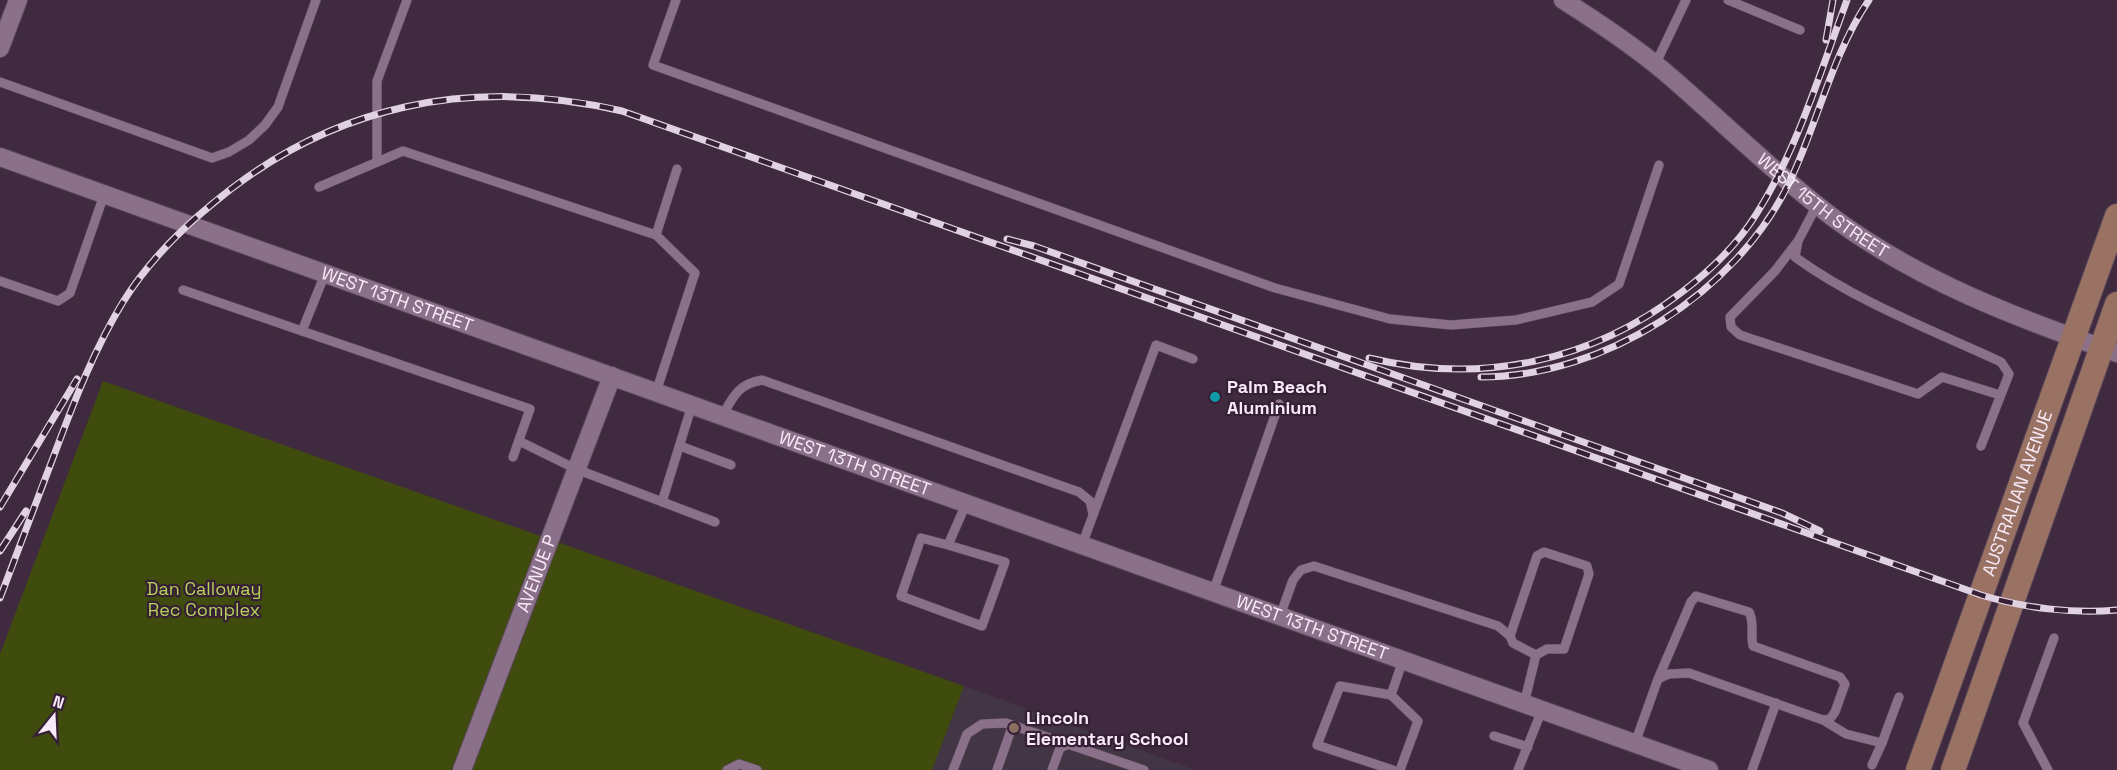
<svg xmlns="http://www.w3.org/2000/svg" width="2117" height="770" font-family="'Space Grotesk',sans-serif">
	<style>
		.education { fill: #423644 }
		.green { fill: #404b0e }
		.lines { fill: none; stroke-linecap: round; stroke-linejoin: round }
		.lane-casing { stroke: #584658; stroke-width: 10 }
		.street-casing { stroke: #584658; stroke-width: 20 }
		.secondary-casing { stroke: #584658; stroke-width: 26 }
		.lane { stroke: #8a7089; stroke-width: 9 }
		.street { stroke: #8a7089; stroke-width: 18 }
		.secondary { stroke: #9a7264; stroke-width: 24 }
		.rail-casing { stroke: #e1d2e1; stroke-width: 7 }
		.rail { stroke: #362035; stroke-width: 4.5; stroke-dasharray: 14; stroke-linecap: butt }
		.culture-dot { fill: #0f9aa8; stroke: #362035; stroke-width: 2 }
		.education-dot { fill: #8d6e63; stroke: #362035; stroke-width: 2 }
		.labels { text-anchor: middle; stroke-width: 4.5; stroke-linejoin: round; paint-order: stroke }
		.street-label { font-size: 18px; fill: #f8eaf8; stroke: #362035 }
		.poi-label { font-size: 18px; font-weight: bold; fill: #f8eaf8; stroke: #362035; text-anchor: start }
		.park-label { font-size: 18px; fill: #b7d05c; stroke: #362035 }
	</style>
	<rect width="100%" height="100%" fill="#402a40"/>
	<path class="education" d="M964 686 1195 770H932Z"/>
	<path class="green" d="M103 381 964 686 932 770H0V654Z"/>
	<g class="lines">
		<g class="lane-casing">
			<g id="lane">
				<path d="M676 0 653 65 1275 288 1390 319 1451 325 1516 320 1592 302 1619 284 1659 165"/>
				<path d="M1728 0 1800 30"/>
				<path d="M1655 65 1686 0"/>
				<path d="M0 82 212 158 229 152 249 140 265 125 278 107 316 0"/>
				<path d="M377 162V81L407 0"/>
				<path d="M319 187 403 151 656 235 695 273 656 392"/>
				<path d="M1817 205 1798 241 1795 257C1857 302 1932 330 2001 362L2009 374 1981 446"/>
				<path d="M656 235 677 169"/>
				<path d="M1798 241 1775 271 1730 317 1731 327 1740 335 1918 394 1942 377 2000 395"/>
				<path d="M0 281 58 301 70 293 104 195"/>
				<path d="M183 290 302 331 325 274"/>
				<path d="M302 331 530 409 513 457"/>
				<path d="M722 416C733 397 738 384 762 380L1079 492 1090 501 1093 514"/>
				<path d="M519 441 576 469 715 522"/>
				<path d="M680 446 731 465"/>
				<path d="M662 502 692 405"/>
				<path d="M948 545 1005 562 982 626 901 596 921 538 948 545 966 504"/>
				<path d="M1082 545 1156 345 1193 359"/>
				<path d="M1213 592 1279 404"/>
				<path d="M1280 616 1293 580 1301 570 1314 566 1498 626 1510 636"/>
				<path d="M1391 695 1403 660"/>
				<path d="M1524 704 1536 655 1547 649H1564L1589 574 1587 566 1544 552 1537 556 1510 636 1513 643 1536 655"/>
				<path d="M1823 720 1846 734 1882 743 1899 697"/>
				<path d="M1494 736 1528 747"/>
				<path d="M1635 743 1658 679 1669 674 1689 673 1823 720 1830 719 1835 712 1845 684 1840 677 1753 646C1750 634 1755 623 1749 612L1696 596 1691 602 1658 679"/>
				<path d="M1872 765 1882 743"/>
				<path d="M727 770 739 764 757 770"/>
				<path d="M953 770 967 734 982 724 1006 723 1144 770"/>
				<path d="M997 770 1011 730 1018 727"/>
				<path d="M1052 770 1060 748 1069 744"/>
				<path d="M1393 770 1317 745 1340 686 1391 695 1418 721 1400 770"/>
				<path d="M1518 770 1542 710"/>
				<path d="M1752 770 1776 703"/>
				<path d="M2048 770 2023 723 2054 638"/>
			</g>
		</g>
		<g class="street-casing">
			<g id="street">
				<path id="s1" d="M1563 0C1601 24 1639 49 1673 79 1727 126 1778 176 1835 219 1919 281 2019 319 2117 353"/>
				<path d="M0 48 18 0"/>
				<path id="s2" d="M0 157 1709 770"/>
				<path id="s3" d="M462 770 612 376"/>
			</g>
		</g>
		<g class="secondary-casing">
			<g id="secondary">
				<path id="s4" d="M1918 770 2117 216"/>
				<path d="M1953 770 2117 304"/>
			</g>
		</g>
		<use href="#lane" class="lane"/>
		<use href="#street" class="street"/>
		<use href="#secondary" class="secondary"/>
		<g class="rail-casing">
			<g id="rail">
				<path d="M1826 40 1833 0"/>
				<path d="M1007 239 1034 246 1782 513 1820 531"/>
				<path d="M1369 358C1481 385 1591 362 1682 292 1711 270 1738 244 1757 213 1797 150 1821 70 1847 0"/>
				<path d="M1481 377C1603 377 1736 293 1789 183 1818 123 1831 56 1869 0"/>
				<path d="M0 507 77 379"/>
				<path d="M0 551 26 511"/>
				<path d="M0 598C19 549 37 499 56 450 75 399 95 348 123 302 146 265 178 232 211 205 331 104 471 76 622 111L1981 595C2024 608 2073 614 2117 610"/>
			</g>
		</g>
		<use href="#rail" class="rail"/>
	</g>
	<circle class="culture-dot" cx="1215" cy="397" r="6"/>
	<circle class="education-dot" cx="1014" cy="728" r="6"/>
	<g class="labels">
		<g class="street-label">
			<text dy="6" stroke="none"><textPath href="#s1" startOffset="332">WEST 15TH STREET</textPath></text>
			<text dy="6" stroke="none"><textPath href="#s2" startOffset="422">WEST 13TH STREET</textPath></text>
			<text dy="6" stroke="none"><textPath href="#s2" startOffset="908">WEST 13TH STREET</textPath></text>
			<text dy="6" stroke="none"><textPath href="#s4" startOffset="294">AUSTRALIAN AVENUE</textPath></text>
			<text dy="6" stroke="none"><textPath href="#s3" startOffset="210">AVENUE P</textPath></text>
			<text dy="6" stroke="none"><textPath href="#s2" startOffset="1394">WEST 13TH STREET</textPath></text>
		</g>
		<g class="poi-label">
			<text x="1227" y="393">Palm Beach<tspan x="1227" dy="21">Aluminium</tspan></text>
			<text x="1026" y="724">Lincoln<tspan x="1026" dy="21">Elementary School</tspan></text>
		</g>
		<g class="park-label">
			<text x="204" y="595">Dan Calloway<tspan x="204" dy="21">Rec Complex</tspan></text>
		</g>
	</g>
	<g transform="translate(54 716) rotate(18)" stroke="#362035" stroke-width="4.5" paint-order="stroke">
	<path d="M0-4.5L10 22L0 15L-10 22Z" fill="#f8eaf8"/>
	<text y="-9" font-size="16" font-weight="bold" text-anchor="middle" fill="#f8eaf8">N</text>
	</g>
</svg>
